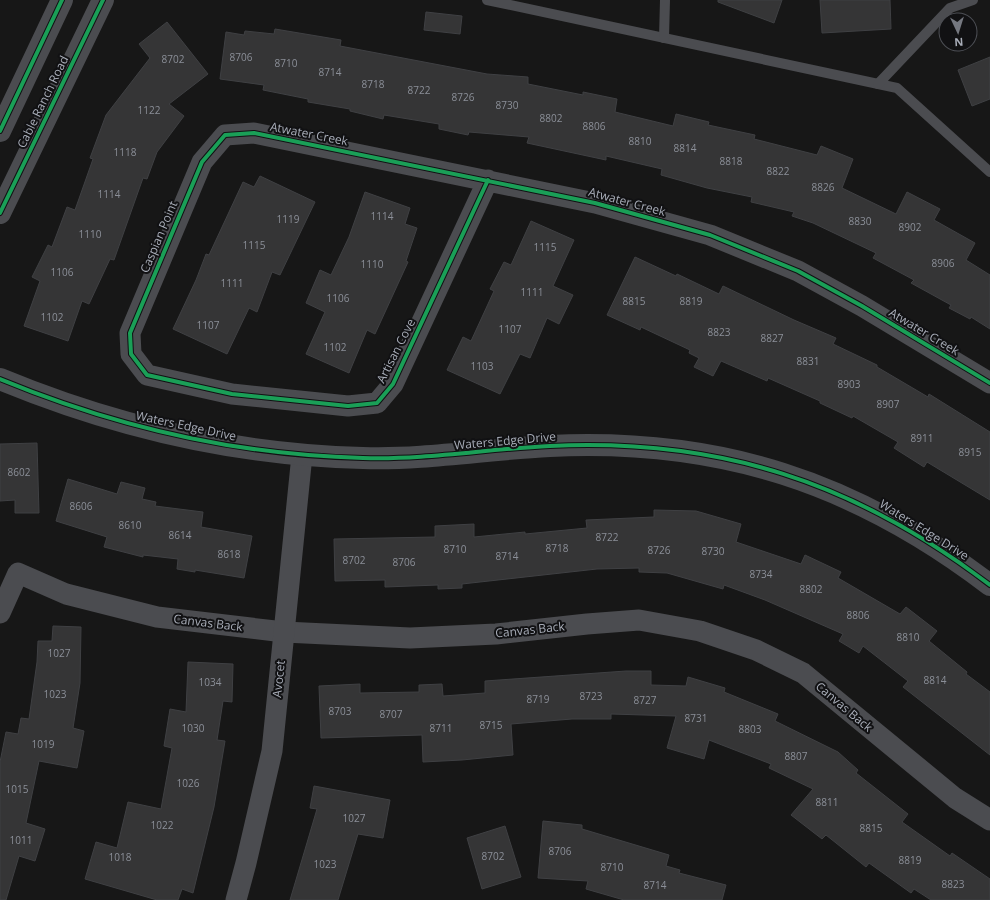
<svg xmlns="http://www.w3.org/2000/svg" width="990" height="900" font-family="'Open Sans',sans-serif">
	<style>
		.building { fill: #353536; stroke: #3f4043 }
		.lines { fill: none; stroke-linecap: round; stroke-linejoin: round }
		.service { stroke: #4b4c50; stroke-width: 10 }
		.minor { stroke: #4b4c50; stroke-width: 21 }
		.tertiary { stroke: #4b4c50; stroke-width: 22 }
		.cycleway-casing { stroke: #111113; stroke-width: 6 }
		.cycleway { stroke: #1a9f57; stroke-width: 4 }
		.labels { text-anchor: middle; stroke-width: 4; stroke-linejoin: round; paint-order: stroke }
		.number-label { font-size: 10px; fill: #8b8f98 }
		.street-label { font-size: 12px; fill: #a8adb8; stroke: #111113 }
	</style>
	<rect width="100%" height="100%" fill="#171717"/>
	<g class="building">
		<path d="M718 0H782L774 23 718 2Z"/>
		<path d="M820 0H890L891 29 822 33Z"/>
		<path d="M426 12 462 16 460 34 424 30Z"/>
		<path d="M167 22 208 74 169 104 184 116 157 152 147 179 143 178 114 260 110 259 89 304 82 301 68 341 24 326 40 281 32 277 48 245 52 247 67 207 75 210 93 159 90 158 106 115 150 58 139 44Z"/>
		<path d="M275 29 341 40 340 46 487 74 528 77V84L583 95V92L617 99 615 112 673 126 676 114 709 122 708 125 755 135 754 139 817 155 821 146 853 159 842 188 896 214 907 192 940 209 934 220 975 243 966 260 990 275V329L971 317 970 319 949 308 951 305 911 283 914 280 873 258 876 253 813 223 792 216 794 212 751 202 752 197 707 188 661 175 662 169 606 156V160L527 143 529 137 469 132 468 135 439 129V124L384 115 383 119 350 111V109L308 102V99L263 90 264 85 220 79 226 32 244 35 245 31 274 34Z"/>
		<path d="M990 57V99L972 106 958 70Z"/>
		<path d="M260 176 315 202 280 275 272 272 257 312 249 308 227 354 173 329 196 280 206 254 209 255 243 182 254 187Z"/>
		<path d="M365 192 410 208 405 224 417 228 406 261 408 262 375 334 367 330 349 373 306 354 325 312 306 303 320 270 331 275 349 237Z"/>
		<path d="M531 221 574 240 553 286 573 295 559 324 547 318 530 358 520 354 500 394 447 370 463 337 471 341 494 291 490 289 504 262 511 265Z"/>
		<path d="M635 257 676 276 677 274 719 294 723 286 794 320 836 338 833 344 877 365V367L928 397 929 394 990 432V500L927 462 924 467 894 448 898 442 853 416 852 418 820 403V401L768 378 767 381 721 361 713 376 694 367 699 358 689 353 690 350 641 327 640 330 607 315Z"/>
		<path d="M37 443 39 513H15V500L0 501V444Z"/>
		<path d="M68 479 117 494 121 482 145 488 142 499 156 502 155 506 203 512 201 527 252 536 244 578 195 570V572L177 569 178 559 143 555V557L104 547 107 537 56 521Z"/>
		<path d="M654 510 696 511 741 524 736 542 801 564 805 555 841 572 838 578 900 614 906 607 937 631 929 641 967 672 966 674 990 692V755L903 687 908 681 863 646 859 653 839 641 843 634 765 600 724 585 723 589 667 573 639 572V568L597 569 462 584V588L438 589V585L385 587V580L335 581 334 539 435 537V526L474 524V537L525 532V534L587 528 586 520 654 517Z"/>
		<path d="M53 626 81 627 80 683 73 728 84 731 77 768 39 761 26 823 45 829 35 861 19 856 6 900H0V762L6 732 18 734 21 718 29 719 37 662 38 641H52Z"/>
		<path d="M188 662 233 664 232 702 223 701 217 740 225 741 214 807 193 893 182 889 178 900H157L85 879 96 842 117 848 128 802 161 809 172 748 164 746 170 709 186 712Z"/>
		<path d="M626 671H651V685L686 686 688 677 725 688 724 692 778 714 775 721 838 752 858 770 856 773 908 814 902 822 950 856 952 853 990 879V900H931L914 889 911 893 869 863 866 867 826 835 822 839 791 815 813 789 769 768 771 764 709 740 704 759 667 748 676 716 611 714V719H572L511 724 513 755 462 760 423 762 422 735 321 738 319 686 360 684V693L419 692V685L442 684 443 696 485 693V681Z"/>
		<path d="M314 786 390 800 383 838 358 834 338 900H290L317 809 310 808Z"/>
		<path d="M543 821 582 825V829L669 855 666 866 680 870 679 873 726 885 722 900H624L586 889 588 881 538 878Z"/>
		<path d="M505 826 521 877 482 889 467 838Z"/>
	</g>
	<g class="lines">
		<g class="service">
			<path d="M487 0 897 88 990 172"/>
			<path d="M664 38 665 0"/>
			<path d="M878 84 950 8 973 0"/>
		</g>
		<g class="minor">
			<path d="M488 180 393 384 377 403 348 406 232 394 147 375 131 354 130 333 202 162 225 135 254 133 595 203 710 235 798 271 862 306 990 383"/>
			<path d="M0 613 18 573 66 594 157 617 284 632 410 638 496 634 587 624 639 620 700 631 756 650 803 673 955 798 990 820"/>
			<path d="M236 900 246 863 272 751 302 455"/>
		</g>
		<g class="tertiary">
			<path d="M0 131 62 0"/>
			<path d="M0 213 103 0"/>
			<path d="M0 379C116 427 238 455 363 458 426 460 487 449 550 446 720 438 855 482 990 585"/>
		</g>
		<g class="cycleway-casing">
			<g id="cycleway">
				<path d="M0 131 62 0"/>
				<path d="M488 180 393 384 377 403 348 406 232 394 147 375 131 354 130 333 202 162 225 135 254 133 595 203 710 235 798 271 862 306 990 383"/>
				<path d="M0 213 103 0"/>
				<path d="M0 379C116 427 238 455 363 458 426 460 487 449 550 446 720 438 855 482 990 585"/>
			</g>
		</g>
		<use href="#cycleway" class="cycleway"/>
	</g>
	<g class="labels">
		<g class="number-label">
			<text x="241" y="61">8706</text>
			<text x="173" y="63">8702</text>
			<text x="286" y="67">8710</text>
			<text x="330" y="76">8714</text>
			<text x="373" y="88">8718</text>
			<text x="419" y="94">8722</text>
			<text x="463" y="101">8726</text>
			<text x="507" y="109">8730</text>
			<text x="149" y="114">1122</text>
			<text x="551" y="122">8802</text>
			<text x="594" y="130">8806</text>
			<text x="640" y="145">8810</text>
			<text x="685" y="152">8814</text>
			<text x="125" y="156">1118</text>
			<text x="731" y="165">8818</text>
			<text x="778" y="175">8822</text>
			<text x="823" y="191">8826</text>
			<text x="109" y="198">1114</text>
			<text x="382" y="220">1114</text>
			<text x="288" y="223">1119</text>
			<text x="860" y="225">8830</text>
			<text x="910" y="231">8902</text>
			<text x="90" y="238">1110</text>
			<text x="254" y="249">1115</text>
			<text x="545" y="251">1115</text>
			<text x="943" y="267">8906</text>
			<text x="372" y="268">1110</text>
			<text x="62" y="276">1106</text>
			<text x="232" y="287">1111</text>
			<text x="532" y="296">1111</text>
			<text x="338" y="302">1106</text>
			<text x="634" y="305">8815</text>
			<text x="691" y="305">8819</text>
			<text x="52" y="321">1102</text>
			<text x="208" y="329">1107</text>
			<text x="510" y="333">1107</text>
			<text x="719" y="336">8823</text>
			<text x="772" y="342">8827</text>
			<text x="335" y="351">1102</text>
			<text x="808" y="365">8831</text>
			<text x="482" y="370">1103</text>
			<text x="849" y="388">8903</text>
			<text x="888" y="408">8907</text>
			<text x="922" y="442">8911</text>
			<text x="970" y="456">8915</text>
			<text x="19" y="476">8602</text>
			<text x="81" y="510">8606</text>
			<text x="130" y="529">8610</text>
			<text x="180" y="539">8614</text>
			<text x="607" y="541">8722</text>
			<text x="557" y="552">8718</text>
			<text x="455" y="553">8710</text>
			<text x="659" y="554">8726</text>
			<text x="713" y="555">8730</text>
			<text x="229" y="558">8618</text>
			<text x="507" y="560">8714</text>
			<text x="354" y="564">8702</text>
			<text x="404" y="566">8706</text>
			<text x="761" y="578">8734</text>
			<text x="811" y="593">8802</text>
			<text x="858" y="619">8806</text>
			<text x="908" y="641">8810</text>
			<text x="59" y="657">1027</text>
			<text x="935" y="684">8814</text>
			<text x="210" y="686">1034</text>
			<text x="55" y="698">1023</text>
			<text x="591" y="700">8723</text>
			<text x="538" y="703">8719</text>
			<text x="645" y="704">8727</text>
			<text x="340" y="715">8703</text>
			<text x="391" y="718">8707</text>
			<text x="696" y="722">8731</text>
			<text x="491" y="729">8715</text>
			<text x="193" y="732">1030</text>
			<text x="441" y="732">8711</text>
			<text x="750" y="733">8803</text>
			<text x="43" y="748">1019</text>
			<text x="796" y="760">8807</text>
			<text x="188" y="787">1026</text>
			<text x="17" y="793">1015</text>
			<text x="827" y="806">8811</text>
			<text x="354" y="822">1027</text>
			<text x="162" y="829">1022</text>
			<text x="871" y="832">8815</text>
			<text x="21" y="844">1011</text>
			<text x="560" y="855">8706</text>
			<text x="493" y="860">8702</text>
			<text x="120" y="861">1018</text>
			<text x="910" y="864">8819</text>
			<text x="325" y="868">1023</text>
			<text x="612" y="871">8710</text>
			<text x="953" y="888">8823</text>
			<text x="655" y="889">8714</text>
		</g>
		<g class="street-label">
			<text transform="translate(43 102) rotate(-64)" y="4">Cable Ranch Road</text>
			<text transform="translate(309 134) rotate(11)" y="4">Atwater Creek</text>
			<text transform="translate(627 202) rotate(15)" y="4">Atwater Creek</text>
			<text transform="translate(159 237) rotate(-67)" y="4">Caspian Point</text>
			<text transform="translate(924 332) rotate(31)" y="4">Atwater Creek</text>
			<text transform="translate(396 351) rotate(-63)" y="4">Artisan Cove</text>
			<text transform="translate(186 426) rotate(12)" y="4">Waters Edge Drive</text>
			<text transform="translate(505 441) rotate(-5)" y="4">Waters Edge Drive</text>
			<text transform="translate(924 530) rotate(32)" y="4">Waters Edge Drive</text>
			<text transform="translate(208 623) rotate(7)" y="4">Canvas Back</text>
			<text transform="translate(530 630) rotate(-6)" y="4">Canvas Back</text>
			<text transform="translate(279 679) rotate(-84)" y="4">Avocet</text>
			<text transform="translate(844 707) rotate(40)" y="4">Canvas Back</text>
		</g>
	</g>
	<g transform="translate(958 32) rotate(176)"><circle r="19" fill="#111113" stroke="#4d4f55"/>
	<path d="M0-3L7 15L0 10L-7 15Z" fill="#757880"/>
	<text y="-6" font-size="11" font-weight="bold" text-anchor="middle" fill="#a8adb8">N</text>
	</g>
</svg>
